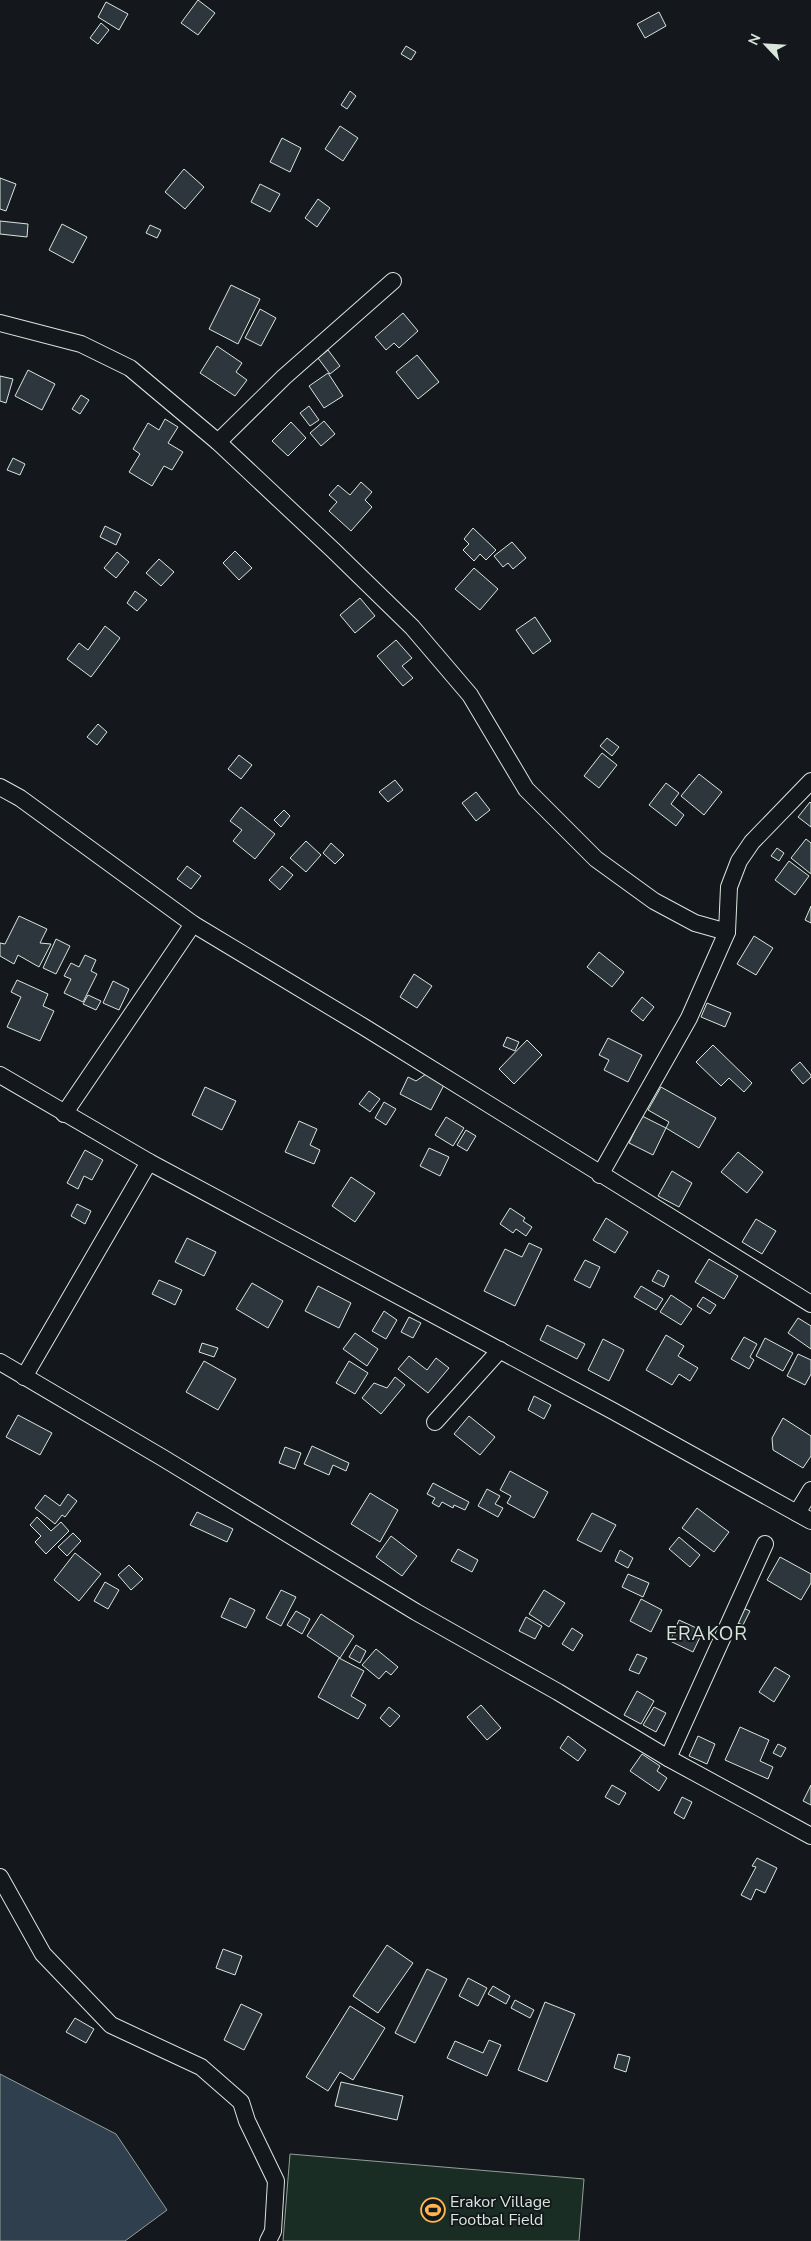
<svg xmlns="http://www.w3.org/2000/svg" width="811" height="2241" font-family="'Nunito Sans',sans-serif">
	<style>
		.green { fill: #1a2d24; stroke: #939e99 }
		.water { fill: #2f3f4d; stroke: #939e99 }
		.building { fill: #2c363c; stroke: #d8e6dc }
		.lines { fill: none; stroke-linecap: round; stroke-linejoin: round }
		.street-casing { stroke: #d8e6dc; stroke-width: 18 }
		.street { stroke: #14181c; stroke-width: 16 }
		.labels { text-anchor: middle; stroke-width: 4; stroke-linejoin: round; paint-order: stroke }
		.poi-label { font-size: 16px; fill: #d8e6dc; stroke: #14181c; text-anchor: start }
		.quarter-label { font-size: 19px; letter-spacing: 1px; fill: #d8e6dc; stroke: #14181c }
	</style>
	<rect width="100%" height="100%" fill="#14181c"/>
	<path class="green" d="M290 2154 584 2179 579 2241H283Z"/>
	<path class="water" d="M0 2074 116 2134 167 2210 125 2241H0Z"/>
	<g class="building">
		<path d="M198 0 215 13 198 35 181 23Z"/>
		<path d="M106 2 128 14 119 30 98 17Z"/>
		<path d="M659 12 666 26 645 38 637 24Z"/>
		<path d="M101 23 109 30 98 44 90 38Z"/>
		<path d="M406 46 416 52 411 60 401 54Z"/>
		<path d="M350 91 356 96 347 109 341 105Z"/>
		<path d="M340 126 358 138 343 161 325 149Z"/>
		<path d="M282 138 301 148 290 172 270 162Z"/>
		<path d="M184 169 204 187 185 209 165 192Z"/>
		<path d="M0 178 16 184 6 211 0 209Z"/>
		<path d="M260 184 280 194 270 212 251 202Z"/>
		<path d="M318 199 330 208 317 227 305 218Z"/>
		<path d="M0 221 28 224 27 237 0 234Z"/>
		<path d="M62 224 87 237 73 263 49 250Z"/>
		<path d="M150 225 161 230 157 238 146 233Z"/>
		<path d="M231 285 260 299 238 344 209 329Z"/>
		<path d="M260 309 276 318 261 346 245 338Z"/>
		<path d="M403 313 418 331 399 348 394 343 386 350 375 337Z"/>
		<path d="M217 346 242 363 236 372 247 380 235 396 200 373Z"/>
		<path d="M328 350 340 366 330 374 318 358Z"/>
		<path d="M417 355 439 382 418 399 396 372Z"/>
		<path d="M28 370 55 384 42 410 15 396Z"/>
		<path d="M328 373 343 396 324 408 309 386Z"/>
		<path d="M0 376 13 379 6 403 0 401Z"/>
		<path d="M81 395 89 400 80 414 72 409Z"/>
		<path d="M309 406 319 420 310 426 300 413Z"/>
		<path d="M165 419 178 427 168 443 183 452 172 470 164 466 152 486 129 472 140 454 133 449 148 423 159 430Z"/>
		<path d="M324 421 335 434 321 446 310 433Z"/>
		<path d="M291 422 306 438 288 456 272 441Z"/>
		<path d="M13 458 25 464 20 475 7 470Z"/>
		<path d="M361 482 372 492 365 500 372 507 351 531 329 511 337 502 329 495 338 485 350 495Z"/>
		<path d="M105 526 121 534 116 545 100 537Z"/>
		<path d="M473 528 496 550 486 560 480 554 474 561 463 550 469 544 464 539Z"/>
		<path d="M512 542 526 558 513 569 508 563 503 567 494 556Z"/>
		<path d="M235 551 252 568 239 580 223 563Z"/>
		<path d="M117 552 129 562 116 578 104 568Z"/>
		<path d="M159 559 174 572 161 586 146 573Z"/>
		<path d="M474 568 498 589 480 610 455 589Z"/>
		<path d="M135 591 147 600 137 611 127 603Z"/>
		<path d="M360 598 375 616 355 633 340 615Z"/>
		<path d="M535 617 551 641 533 654 516 630Z"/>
		<path d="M105 626 120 638 91 677 67 659 79 643 88 650Z"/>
		<path d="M396 640 412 658 402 666 413 678 403 686 377 656Z"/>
		<path d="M98 724 107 732 97 745 87 737Z"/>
		<path d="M607 738 619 747 612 756 600 746Z"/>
		<path d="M602 753 617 765 599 788 584 776Z"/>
		<path d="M239 755 252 765 241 779 228 769Z"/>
		<path d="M699 774 722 792 704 815 681 796Z"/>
		<path d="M395 780 403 790 388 802 379 792Z"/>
		<path d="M666 783 679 793 671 804 684 815 676 826 649 805Z"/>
		<path d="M476 792 490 810 476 821 462 803Z"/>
		<path d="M810 802 811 803V827L798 817Z"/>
		<path d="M241 807 275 834 255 859 233 841 242 830 230 821Z"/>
		<path d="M284 810 290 816 281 827 274 820Z"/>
		<path d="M806 839 811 843V874L791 858Z"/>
		<path d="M306 841 321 855 306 872 290 858Z"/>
		<path d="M331 843 344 855 335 864 323 853Z"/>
		<path d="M777 848 784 853 779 861 771 856Z"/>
		<path d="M789 861 809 876 795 895 775 880Z"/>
		<path d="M187 866 201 876 191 889 177 879Z"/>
		<path d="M282 866 293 875 280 890 269 880Z"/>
		<path d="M811 906V923L805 920Z"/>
		<path d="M19 916 47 929 40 943 51 944 39 967 18 955 14 964 0 956V943L5 944Z"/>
		<path d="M754 936 773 948 756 975 737 964Z"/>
		<path d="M56 939 70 946 56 974 43 968Z"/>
		<path d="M599 952 624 972 612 987 587 967Z"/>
		<path d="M85 955 96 960 91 971 97 974 83 1002 64 993 71 979 64 976 71 963 79 967Z"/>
		<path d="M414 974 432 986 417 1008 400 997Z"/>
		<path d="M17 980 48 994 43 1006 54 1011 40 1041 7 1027 21 997 11 992Z"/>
		<path d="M113 981 129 989 119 1010 103 1003Z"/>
		<path d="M88 995 101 1001 96 1010 83 1004Z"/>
		<path d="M642 997 654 1007 643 1021 631 1011Z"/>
		<path d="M707 1003 731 1013 725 1027 701 1017Z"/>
		<path d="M507 1037 519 1042 515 1051 503 1046Z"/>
		<path d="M608 1038 642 1055 628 1082 604 1070 609 1060 599 1055Z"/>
		<path d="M527 1040 542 1055 514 1084 499 1069Z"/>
		<path d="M713 1045 752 1083 744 1092 729 1078 721 1086 696 1062Z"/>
		<path d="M800 1062 811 1075V1077L803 1084 791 1070Z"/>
		<path d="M426 1074 444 1085 431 1110 400 1094 408 1077 416 1081Z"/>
		<path d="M205 1087 236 1101 222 1130 192 1115Z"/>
		<path d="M661 1087 716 1118 699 1148 666 1128 669 1122 648 1110Z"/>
		<path d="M369 1091 380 1099 370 1112 359 1104Z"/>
		<path d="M384 1102 396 1109 386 1125 375 1118Z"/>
		<path d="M642 1116 666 1128 653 1155 629 1143Z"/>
		<path d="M446 1117 464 1128 453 1146 435 1135Z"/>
		<path d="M299 1121 317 1129 310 1145 320 1150 314 1164 285 1152Z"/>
		<path d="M466 1130 476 1136 467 1151 457 1145Z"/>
		<path d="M429 1148 449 1157 440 1176 420 1166Z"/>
		<path d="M85 1150 103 1160 92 1180 84 1176 78 1189 67 1183Z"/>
		<path d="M738 1152 763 1172 747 1193 721 1172Z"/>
		<path d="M672 1171 692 1183 679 1207 658 1196Z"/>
		<path d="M351 1177 375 1193 355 1222 332 1206Z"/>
		<path d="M77 1204 91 1211 85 1224 71 1216Z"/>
		<path d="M510 1208 525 1218 523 1221 532 1227 526 1236 516 1229 513 1233 500 1224Z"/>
		<path d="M606 1218 628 1232 615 1253 593 1240Z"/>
		<path d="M756 1219 776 1231 762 1254 742 1242Z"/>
		<path d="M187 1238 216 1252 204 1276 175 1262Z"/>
		<path d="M529 1243 542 1249 515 1306 484 1291 505 1249 522 1257Z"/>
		<path d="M709 1259 738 1276 724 1299 695 1282Z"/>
		<path d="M585 1260 600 1267 590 1288 574 1280Z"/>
		<path d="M658 1270 669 1276 664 1287 652 1281Z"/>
		<path d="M159 1280 182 1290 175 1305 152 1294Z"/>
		<path d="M252 1283 283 1301 268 1328 236 1309Z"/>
		<path d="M318 1286 351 1303 339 1328 305 1311Z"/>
		<path d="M641 1286 663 1299 656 1310 634 1297Z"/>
		<path d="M671 1295 692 1309 681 1325 660 1312Z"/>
		<path d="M703 1297 716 1305 710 1314 697 1306Z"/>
		<path d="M384 1311 397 1320 386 1339 372 1331Z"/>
		<path d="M409 1317 421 1323 413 1338 401 1332Z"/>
		<path d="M798 1318 811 1326V1349L788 1333Z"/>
		<path d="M547 1325 585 1344 577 1359 540 1340Z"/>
		<path d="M355 1333 378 1349 367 1366 343 1349Z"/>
		<path d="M666 1335 684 1346 678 1356 698 1368 690 1381 679 1374 672 1385 646 1370Z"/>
		<path d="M744 1337 757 1344 750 1357 754 1360 749 1369 731 1359Z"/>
		<path d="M765 1338 793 1353 783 1371 756 1356Z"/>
		<path d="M603 1339 624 1350 609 1381 588 1370Z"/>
		<path d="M202 1343 218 1348 214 1357 199 1352Z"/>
		<path d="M798 1354 811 1360V1374L805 1385 787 1376Z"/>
		<path d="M409 1356 427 1370 436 1358 449 1368 428 1393 398 1369Z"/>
		<path d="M204 1361 236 1379 218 1410 186 1392Z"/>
		<path d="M349 1361 368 1373 355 1394 336 1383Z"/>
		<path d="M395 1377 405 1385 381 1414 362 1398 374 1383 387 1388Z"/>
		<path d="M534 1396 551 1405 544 1419 528 1410Z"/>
		<path d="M18 1415 52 1433 40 1455 6 1437Z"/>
		<path d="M469 1416 495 1437 480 1455 454 1434Z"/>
		<path d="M783 1418 811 1436V1456L803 1468 773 1450 772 1438Z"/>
		<path d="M312 1446 349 1463 346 1471 333 1465 329 1475 304 1464Z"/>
		<path d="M285 1447 301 1453 295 1469 279 1463Z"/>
		<path d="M510 1471 548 1492 534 1518 507 1503 511 1496 500 1490Z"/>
		<path d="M433 1483 469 1502 465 1510 454 1505 453 1508 442 1502 439 1507 432 1503 435 1498 427 1494Z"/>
		<path d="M487 1489 500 1496 495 1504 503 1508 498 1517 478 1506Z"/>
		<path d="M370 1493 398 1510 380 1542 351 1524Z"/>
		<path d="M68 1494 77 1501 65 1517 62 1515 55 1524 35 1508 45 1495 60 1506Z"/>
		<path d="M697 1508 729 1532 714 1552 682 1528Z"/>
		<path d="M197 1512 233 1529 227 1542 190 1525Z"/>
		<path d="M592 1513 616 1525 601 1552 577 1540Z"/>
		<path d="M37 1517 51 1531 61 1522 69 1531 46 1554 35 1542 41 1536 30 1525Z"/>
		<path d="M73 1533 81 1541 67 1556 58 1547Z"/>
		<path d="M391 1536 417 1556 402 1576 376 1557Z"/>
		<path d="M679 1537 700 1555 690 1567 669 1549Z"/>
		<path d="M458 1549 478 1560 472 1572 451 1561Z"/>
		<path d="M620 1550 633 1558 628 1568 615 1561Z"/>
		<path d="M75 1553 101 1574 79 1601 54 1580Z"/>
		<path d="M780 1557 811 1574V1583L801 1600 767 1580Z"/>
		<path d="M129 1565 143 1579 131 1590 118 1575Z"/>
		<path d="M628 1574 649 1583 643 1597 622 1587Z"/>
		<path d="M105 1582 119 1590 108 1609 94 1601Z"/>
		<path d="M281 1590 296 1597 281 1626 266 1618Z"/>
		<path d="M544 1590 565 1603 549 1627 529 1614Z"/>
		<path d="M230 1598 255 1610 246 1628 221 1617Z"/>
		<path d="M641 1599 662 1610 651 1632 630 1621Z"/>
		<path d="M741 1607 750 1611 743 1625 735 1622Z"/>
		<path d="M296 1611 310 1619 302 1634 287 1625Z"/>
		<path d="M321 1614 354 1636 340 1658 307 1636Z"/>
		<path d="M526 1617 542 1626 535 1639 519 1631Z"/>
		<path d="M679 1620 703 1631 693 1652 670 1641Z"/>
		<path d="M572 1628 583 1635 573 1651 562 1644Z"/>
		<path d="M356 1645 366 1651 360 1663 349 1657Z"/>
		<path d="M376 1649 398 1667 391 1675 386 1671 379 1679 362 1665Z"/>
		<path d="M637 1654 647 1658 639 1674 629 1670Z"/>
		<path d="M339 1658 364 1671 351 1696 366 1705 358 1719 318 1697Z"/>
		<path d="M775 1667 790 1676 774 1702 759 1692Z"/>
		<path d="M637 1691 654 1701 641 1724 624 1715Z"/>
		<path d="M481 1705 501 1728 487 1740 467 1717Z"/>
		<path d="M389 1707 400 1716 390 1727 380 1718Z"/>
		<path d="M654 1707 666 1713 656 1732 643 1725Z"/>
		<path d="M740 1727 769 1740 760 1761 773 1767 768 1779 725 1760Z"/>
		<path d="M568 1736 586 1750 578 1761 560 1748Z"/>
		<path d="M698 1736 715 1744 707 1764 689 1756Z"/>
		<path d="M778 1744 786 1748 781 1757 773 1753Z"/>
		<path d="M642 1754 660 1766 657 1771 667 1778 659 1791 630 1771Z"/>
		<path d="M612 1785 626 1793 619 1805 605 1797Z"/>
		<path d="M811 1785V1805L803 1801Z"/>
		<path d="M682 1797 692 1802 684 1819 674 1813Z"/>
		<path d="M757 1858 777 1868 765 1893 756 1889 751 1900 741 1895 756 1867 752 1866Z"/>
		<path d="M387 1945 413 1963 378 2013 353 1996Z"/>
		<path d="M223 1949 242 1956 235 1975 216 1968Z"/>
		<path d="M427 1969 447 1979 415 2043 395 2033Z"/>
		<path d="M468 1978 487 1988 478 2006 459 1996Z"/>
		<path d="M493 1986 510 1996 506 2004 488 1994Z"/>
		<path d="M515 2000 534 2010 530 2018 511 2008Z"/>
		<path d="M545 2002 575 2014 547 2082 518 2070Z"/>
		<path d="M241 2004 262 2014 244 2050 224 2040Z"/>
		<path d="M350 2006 385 2028 353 2080 340 2072 328 2091 306 2077Z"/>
		<path d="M75 2018 94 2029 86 2043 66 2032Z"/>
		<path d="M489 2040 501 2045 487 2076 447 2058 455 2041 483 2053Z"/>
		<path d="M618 2054 630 2057 626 2072 614 2068Z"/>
		<path d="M341 2082 403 2096 397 2120 335 2106Z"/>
	</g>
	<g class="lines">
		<g class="street-casing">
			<g id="street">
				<path d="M0 323 81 344 130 368 218 442 333 550 412 627 470 695 526 789 596 859 654 901 695 923 727 932"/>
				<path d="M218 442 284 377 393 281"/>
				<path d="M0 787 20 798 193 924 364 1027 811 1304"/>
				<path d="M0 1075 149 1162 613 1411 811 1521"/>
				<path d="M64 1114 193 924"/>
				<path d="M600 1175 689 1018 727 932 729 887 739 861 752 842 811 781"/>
				<path d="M0 1362 163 1458 416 1612 558 1692 668 1758 811 1836"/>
				<path d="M24 1377 149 1162"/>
				<path d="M435 1422 500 1350"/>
				<path d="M797 1513 811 1490"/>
				<path d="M668 1758 765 1544"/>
				<path d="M0 1877 43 1954 111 2025 201 2067 241 2102 247 2121 276 2181 273 2231 268 2241"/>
			</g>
		</g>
		<use href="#street" class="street"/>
	</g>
	<defs>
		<g id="stadium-ring" transform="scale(1.25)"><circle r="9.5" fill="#14181c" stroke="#ffb74d" stroke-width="1.5"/><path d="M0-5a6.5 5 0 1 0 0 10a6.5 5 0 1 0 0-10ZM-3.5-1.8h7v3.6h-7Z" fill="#ffb74d"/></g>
	</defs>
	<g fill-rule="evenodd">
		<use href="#stadium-ring" x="433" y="2210"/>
	</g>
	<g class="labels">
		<g class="poi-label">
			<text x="450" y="2207">Erakor Village<tspan x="450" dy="18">Footbal Field</tspan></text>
		</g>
		<g class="quarter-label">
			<text x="707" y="1640">ERAKOR</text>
		</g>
	</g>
	<g transform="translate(766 45) rotate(295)" stroke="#14181c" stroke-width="4" paint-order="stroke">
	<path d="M0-4L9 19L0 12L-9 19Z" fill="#d8e6dc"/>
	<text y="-8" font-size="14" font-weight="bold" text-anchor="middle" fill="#d8e6dc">N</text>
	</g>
</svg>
